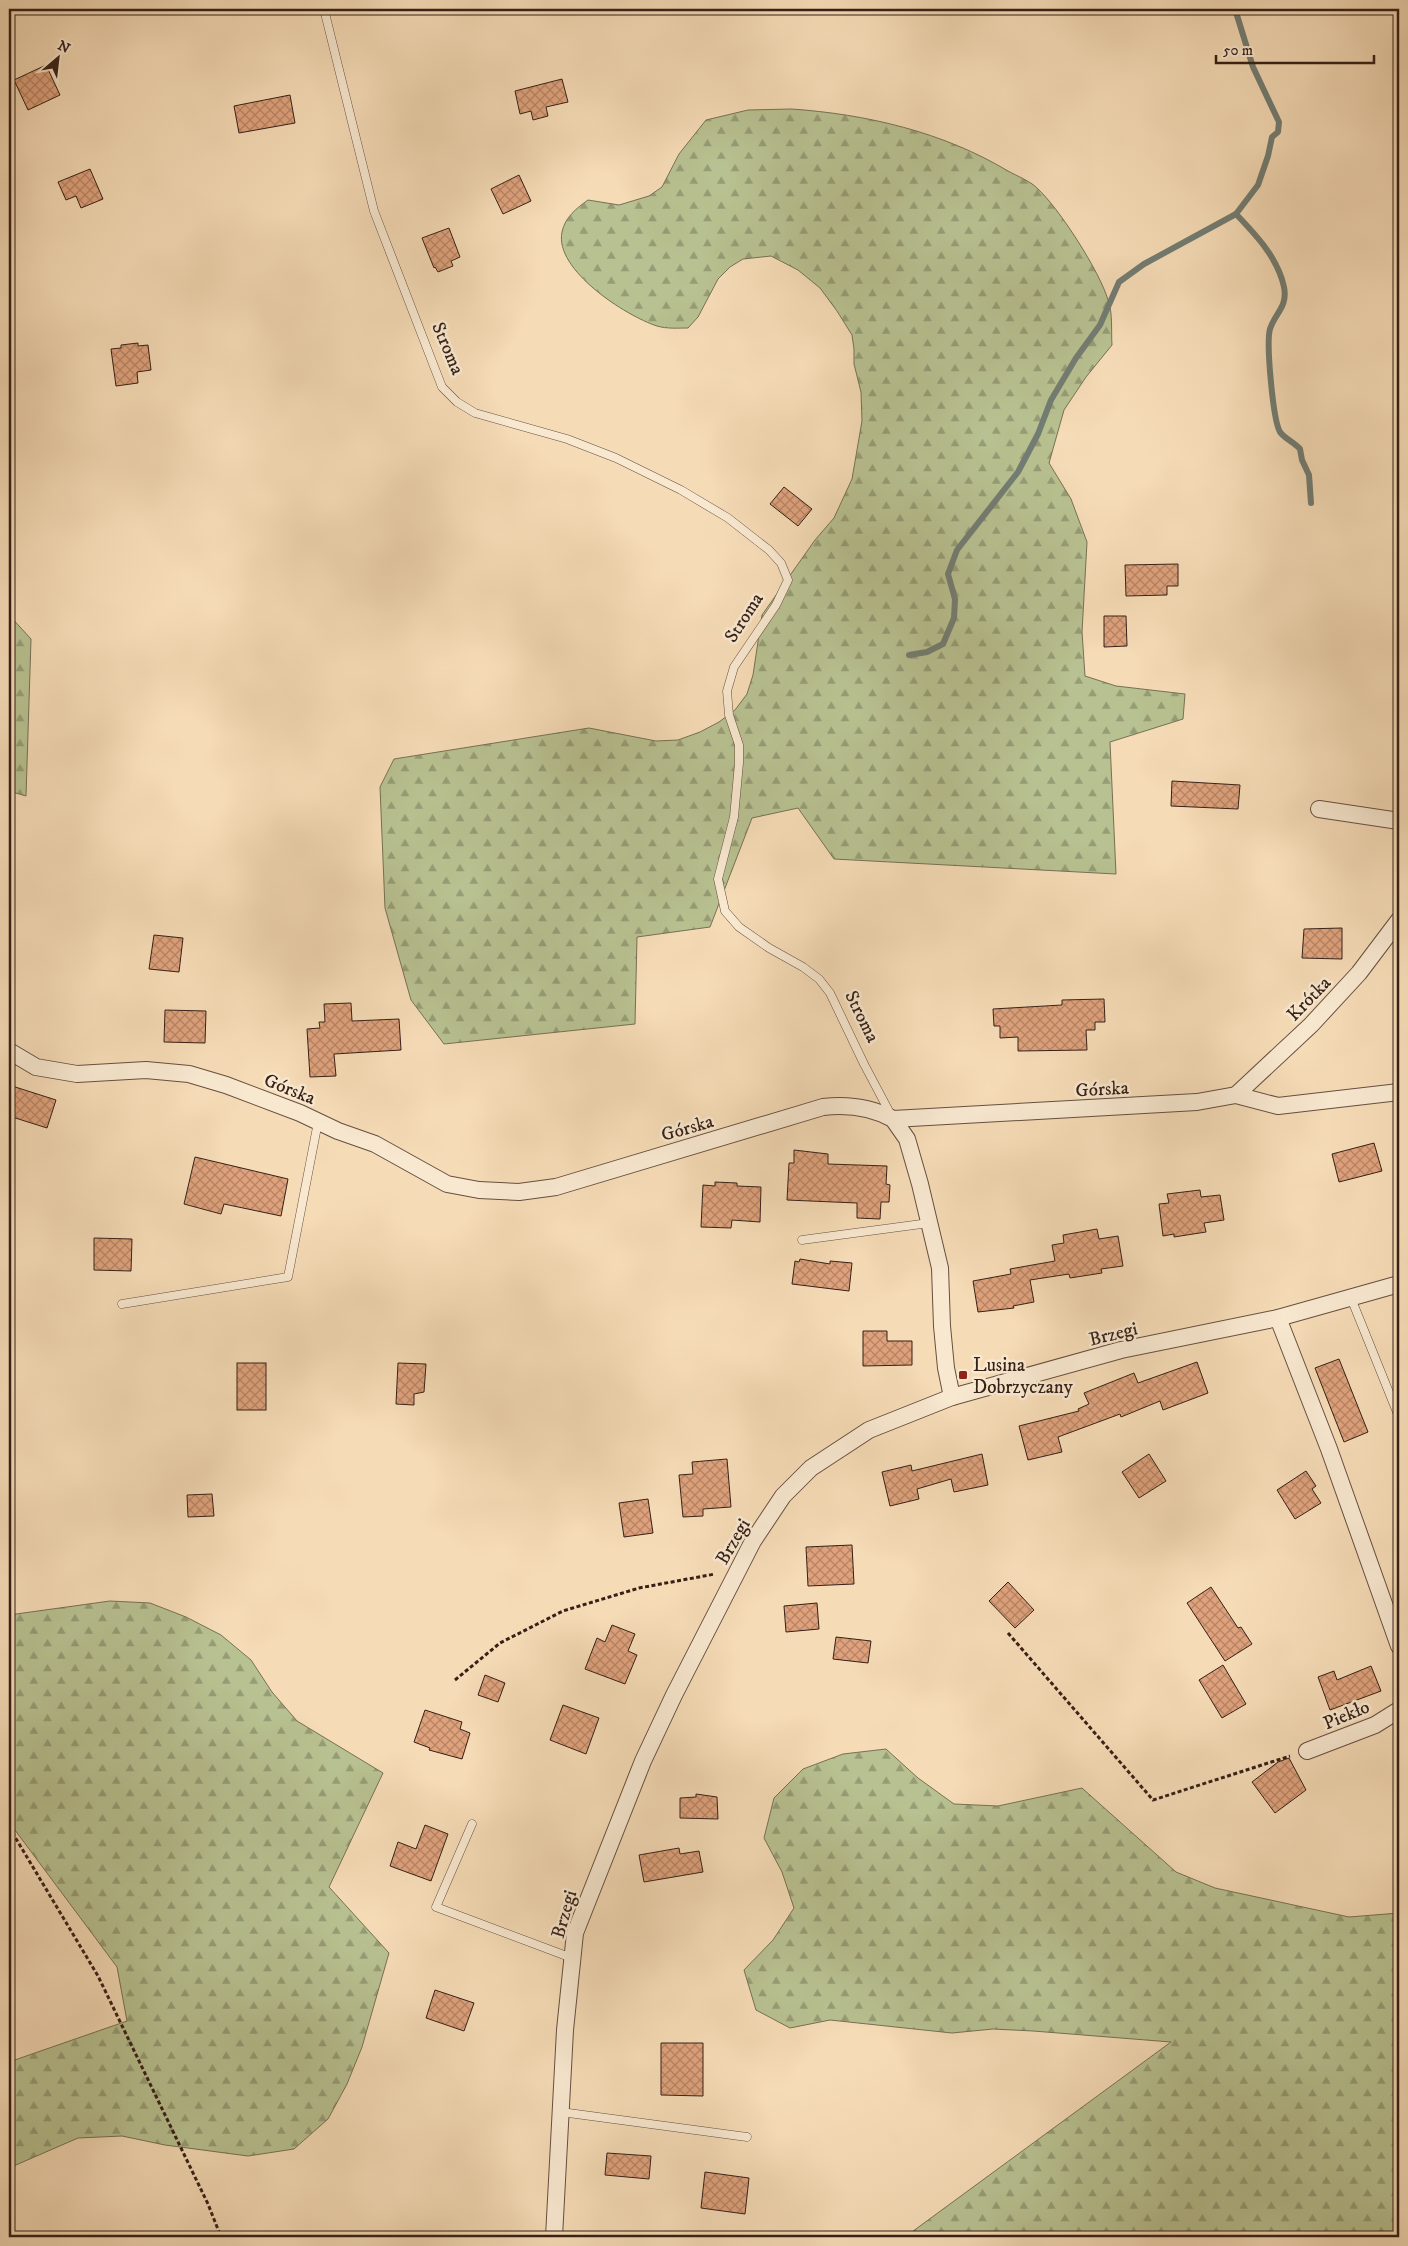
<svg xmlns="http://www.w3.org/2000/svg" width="1408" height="2246" font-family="'IM FELL DW Pica',serif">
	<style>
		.forest { fill: url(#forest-firs); stroke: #777054 }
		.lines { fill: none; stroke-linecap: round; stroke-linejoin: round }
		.stream { stroke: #737d73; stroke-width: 6 }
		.building { fill: url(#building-cross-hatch); stroke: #362017 }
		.service-casing { stroke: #664f3f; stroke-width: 9 }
		.minor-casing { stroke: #664f3f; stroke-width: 18 }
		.path { stroke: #362017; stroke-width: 3; stroke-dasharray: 4 2.5; stroke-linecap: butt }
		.service { stroke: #f8e8d0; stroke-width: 8 }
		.minor { stroke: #f8e8d0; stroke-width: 16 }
		.poi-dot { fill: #8f2418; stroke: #f8e8d0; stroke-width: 2 }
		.labels { text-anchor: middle; stroke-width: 5; stroke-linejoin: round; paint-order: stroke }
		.street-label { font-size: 19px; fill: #362017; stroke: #f8e8d0 }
		.poi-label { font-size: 19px; fill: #362017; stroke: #f8e8d0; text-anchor: start }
	</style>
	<defs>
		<pattern id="forest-firs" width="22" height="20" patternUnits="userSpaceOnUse" patternTransform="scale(1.25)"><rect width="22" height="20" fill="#b8c191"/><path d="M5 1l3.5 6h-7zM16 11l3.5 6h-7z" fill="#969c75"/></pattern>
		<pattern id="building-cross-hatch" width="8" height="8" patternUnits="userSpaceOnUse" patternTransform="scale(1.25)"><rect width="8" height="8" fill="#dfa27c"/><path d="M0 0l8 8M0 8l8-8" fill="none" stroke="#b68465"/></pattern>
	</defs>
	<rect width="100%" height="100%" fill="#f5dbb6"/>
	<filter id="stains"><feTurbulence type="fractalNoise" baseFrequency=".004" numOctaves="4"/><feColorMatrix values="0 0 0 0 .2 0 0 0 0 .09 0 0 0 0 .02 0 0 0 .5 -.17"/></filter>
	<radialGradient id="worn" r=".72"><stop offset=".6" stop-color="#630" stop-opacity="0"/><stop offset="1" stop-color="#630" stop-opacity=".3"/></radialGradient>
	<g class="forest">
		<path d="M791 109C866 114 943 132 1008 171 1017 176 1030 181 1037 188 1059 208 1100 272 1108 300 1113 313 1111 331 1112 345L1086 377 1064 410 1049 463 1071 499 1087 542 1082 632 1085 676 1116 686 1185 694 1183 719 1110 742 1116 874 834 859 798 808 752 818 710 927 637 937 635 1024 444 1044 411 1000 385 908 380 787 394 759 589 728 656 741 678 740 700 732 719 722 735 710 747 694 753 675 762 615 815 540 834 518 852 479 862 421 861 392 854 364V349L852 335 837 311 820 288 798 270 771 256 743 259 730 267 718 279 698 317 688 328C678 328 667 329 657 326 626 316 554 270 562 232 565 217 577 208 588 200L619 205 649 196 662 187 679 154 706 120 748 110Z"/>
		<path d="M9 615 31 639 26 796 9 791Z"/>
		<path d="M110 1601 150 1603 186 1617 221 1635 251 1660 272 1692 297 1721 383 1773 329 1887 389 1953 362 2047 347 2084 328 2119 294 2149 248 2156 165 2145 122 2136 78 2138 9 2168V2062L127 2021 117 1967 9 1822V1615Z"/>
		<path d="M886 1749 918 1778 954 1804 998 1806 1082 1788 1176 1872 1215 1888 1349 1917 1399 1913V2237H905L1171 2042 1033 2031 993 2029 952 2033 830 2020 790 2028 756 2010 744 1970 773 1940 794 1908 782 1872 764 1838 774 1798 803 1769 843 1754Z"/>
	</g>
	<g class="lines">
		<g class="stream">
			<path d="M1236 214C1256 235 1278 258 1284 287 1288 307 1275 313 1270 329 1266 343 1273 420 1280 432 1284 438 1295 443 1300 449L1302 460 1309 475 1311 503"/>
			<path d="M909 655 927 652 943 644 954 618 955 599 948 574 957 550 1018 472 1038 434 1051 400 1076 358 1100 325 1119 282 1144 264 1236 214 1258 185 1268 156 1272 137 1278 132 1279 122 1253 67 1235 9"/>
		</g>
	</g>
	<g class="building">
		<path d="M46 65 60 95 28 110 14 80Z"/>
		<path d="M562 79 568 102 546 107 548 116 533 120 531 111 520 114 515 91Z"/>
		<path d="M290 95 295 123 239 133 234 106Z"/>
		<path d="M90 169 103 199 81 208 76 196 66 200 58 182Z"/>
		<path d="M519 175 531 201 503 214 491 189Z"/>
		<path d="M449 228 460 257 451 261 453 266 438 272 435 267 434 268 422 238Z"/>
		<path d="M138 343V346L148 345 151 370 137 372 138 383 116 386 111 349 121 348V345Z"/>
		<path d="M784 487 812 509 798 526 770 504Z"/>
		<path d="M1178 564V586H1167V595L1126 596 1125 565Z"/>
		<path d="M1104 616H1126L1127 646 1104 647Z"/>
		<path d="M1172 781 1240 785 1238 809 1171 806Z"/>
		<path d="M1342 928V959L1302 958 1304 929Z"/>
		<path d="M154 935 183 938 179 972 149 969Z"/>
		<path d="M1104 999 1105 1022H1095V1030H1086L1087 1050 1018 1051V1037L1000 1038V1026H994L993 1009 1062 1005V1000Z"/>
		<path d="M351 1003 352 1021 399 1019 401 1050 334 1054 336 1076 310 1077 307 1029 320 1028 319 1022H325L324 1004Z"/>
		<path d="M165 1010 206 1011 205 1043 164 1042Z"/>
		<path d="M9 1085 56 1100 47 1128 9 1116Z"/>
		<path d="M1374 1143 1382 1171 1339 1182 1332 1154Z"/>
		<path d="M794 1150 828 1154V1164L887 1166 886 1184 890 1185 889 1202H881L880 1219 857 1218V1203L787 1200 789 1163H794Z"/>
		<path d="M195 1157 288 1179 281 1216 224 1204 221 1214 184 1204Z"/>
		<path d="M715 1182 737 1183V1186L761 1187 760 1222 732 1220 731 1228 701 1227 703 1185 715 1186Z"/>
		<path d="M1200 1190 1201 1197 1220 1195 1224 1220 1204 1223 1206 1232 1174 1237V1234L1163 1236 1159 1204 1169 1203 1167 1194Z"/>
		<path d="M1097 1229 1099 1239 1118 1236 1123 1266 1101 1269 1102 1273 1070 1278 1069 1274 1030 1280 1034 1302 1013 1306 1014 1308 978 1312 973 1281 1011 1274 1010 1269 1055 1261 1052 1245 1064 1243 1063 1235Z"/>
		<path d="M94 1238 132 1239 131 1271 94 1270Z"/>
		<path d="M800 1259 830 1264V1261L852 1263 849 1291 792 1284 795 1261 799 1262Z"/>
		<path d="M863 1331H887V1341H912V1365L863 1366Z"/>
		<path d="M1339 1359 1368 1432 1344 1442 1315 1368Z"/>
		<path d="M1197 1362 1208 1393 1163 1410 1160 1401 1121 1417 1120 1414 1058 1437 1062 1452 1028 1460 1019 1426 1079 1411 1078 1409 1089 1404 1084 1393 1134 1373 1138 1383Z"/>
		<rect x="237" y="1363" width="29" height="47"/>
		<path d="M398 1363 426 1364 424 1392 414 1394V1405L396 1404Z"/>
		<path d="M982 1454 988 1485 954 1492 951 1479 917 1489 919 1499 890 1506 882 1472 911 1465 912 1471Z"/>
		<path d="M1149 1454 1166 1481 1139 1498 1122 1472Z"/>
		<path d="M727 1459 731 1507 703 1509V1516L683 1517 679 1475 693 1474 692 1462Z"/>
		<path d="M1306 1471 1316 1486 1312 1489 1321 1503 1295 1519 1277 1490Z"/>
		<path d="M212 1494 214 1516 188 1517 187 1495Z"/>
		<path d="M648 1499 653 1533 624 1537 619 1503Z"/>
		<path d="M852 1545 854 1584 808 1586 806 1547Z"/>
		<path d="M1008 1582 1034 1610 1015 1628 989 1601Z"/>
		<path d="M1211 1587 1238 1628 1241 1627 1252 1644 1225 1661 1187 1603Z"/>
		<path d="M817 1603 819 1629 786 1632 784 1606Z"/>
		<path d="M612 1625 635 1634 628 1651 637 1655 625 1684 585 1669 597 1638 605 1642Z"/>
		<path d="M836 1637 871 1641 868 1663 833 1659Z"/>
		<path d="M1223 1665 1246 1704 1222 1718 1199 1680Z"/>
		<path d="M1371 1666 1381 1691 1330 1710 1318 1677 1334 1671 1337 1680Z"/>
		<path d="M485 1675 505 1683 498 1702 478 1695Z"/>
		<path d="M563 1705 599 1718 586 1754 550 1740Z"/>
		<path d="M425 1710 462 1722 460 1729 470 1733 462 1759 429 1750 430 1748 414 1742Z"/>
		<path d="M1289 1758 1306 1790 1275 1813 1252 1782 1278 1762Z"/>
		<path d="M696 1794 717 1797 718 1819 680 1818V1798L696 1797Z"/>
		<path d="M425 1825 448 1834 431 1881 390 1866 398 1842 416 1849Z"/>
		<path d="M679 1848 680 1854 699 1851 703 1872 644 1882 639 1855Z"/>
		<path d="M435 1990 474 2003 464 2031 426 2018Z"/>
		<path d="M661 2043H703V2096L661 2095Z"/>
		<path d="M607 2153 651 2156 649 2179 605 2175Z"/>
		<path d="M705 2172 749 2178 745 2214 701 2208Z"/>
	</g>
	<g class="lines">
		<g class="service-casing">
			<g id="service">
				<path d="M324 9 374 211 442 387 457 402 475 413 567 439 616 458 681 490 728 518 769 550 781 563 788 580 776 605 734 667 727 691 729 715 739 745V763L734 817 718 879 725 911 739 927 769 948 803 967 819 979 830 993 864 1064 891 1115"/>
				<path d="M802 1240 929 1223"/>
				<path d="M1351 1298 1399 1417"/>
				<path d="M122 1304 288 1277 318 1122"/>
				<path d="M472 1824 436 1907 572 1958"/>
				<path d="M561 2112 747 2137"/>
			</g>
		</g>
		<g class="minor-casing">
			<g id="minor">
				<path d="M1319 809 1399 821"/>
				<path d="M9 1051 36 1067 77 1074 146 1070 189 1074 226 1085 300 1113 338 1131 375 1144 447 1184 479 1190 519 1192 556 1187 823 1107C848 1104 871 1107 893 1119L1197 1102 1236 1095 1278 1106 1399 1092"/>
				<path d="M1236 1095 1311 1025 1359 973 1399 920"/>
				<path d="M893 1119 907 1139 920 1184 940 1268 942 1326 946 1368 952 1397"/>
				<path d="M1278 1318 1329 1449 1399 1646"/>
				<path d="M1307 1751 1375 1725 1399 1710"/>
				<path d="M554 2237 565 2030 575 1933 643 1761 674 1695 753 1541 783 1496 811 1468 869 1430 952 1397 1121 1350 1278 1318 1399 1284"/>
			</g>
		</g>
		<g class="path">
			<path d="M1008 1633 1153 1800 1290 1756"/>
			<path d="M455 1680 500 1643 563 1611 639 1588 715 1574"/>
			<path d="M9 1827 98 1976 208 2204 221 2237"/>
		</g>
		<use href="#service" class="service"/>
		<use href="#minor" class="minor"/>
	</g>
	<rect class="poi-dot" x="958" y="1370" width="10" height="10" rx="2.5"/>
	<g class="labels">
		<g class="street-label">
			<text transform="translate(449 348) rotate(67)" y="7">Stroma</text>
			<text transform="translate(743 617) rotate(-57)" y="7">Stroma</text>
			<text transform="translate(1308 998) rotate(-46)" y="7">Krótka</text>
			<text transform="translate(863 1016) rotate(64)" y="7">Stroma</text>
			<text transform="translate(290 1088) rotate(22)" y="7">Górska</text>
			<text transform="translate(1102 1088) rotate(-3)" y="7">Górska</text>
			<text transform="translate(687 1127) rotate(-16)" y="7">Górska</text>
			<text transform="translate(1113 1333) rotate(-14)" y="7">Brzegi</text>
			<text transform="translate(732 1541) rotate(-60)" y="7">Brzegi</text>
			<text transform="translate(1346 1714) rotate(-23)" y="7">Piekło</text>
			<text transform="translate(563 1914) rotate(-74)" y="7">Brzegi</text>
		</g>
		<g class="poi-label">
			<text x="973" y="1371">Lusina<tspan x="973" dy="22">Dobrzyczany</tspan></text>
		</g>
	</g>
	<rect width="1408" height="2246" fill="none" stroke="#f5dbb6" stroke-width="30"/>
	<rect x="10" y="10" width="1388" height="2226" fill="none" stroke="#362017" stroke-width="2.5"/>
	<rect x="15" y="15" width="1378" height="2216" fill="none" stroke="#362017"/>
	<g transform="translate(58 58) rotate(28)" stroke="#f8e8d0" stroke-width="4" paint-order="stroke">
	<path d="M0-4L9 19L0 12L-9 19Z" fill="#362017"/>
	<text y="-8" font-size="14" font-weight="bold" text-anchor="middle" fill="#362017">N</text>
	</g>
	<path d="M1216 55v8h158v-8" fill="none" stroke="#362017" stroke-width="2.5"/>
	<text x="1223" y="55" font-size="15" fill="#362017" stroke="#f8e8d0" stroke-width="4" paint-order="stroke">50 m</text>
	<rect width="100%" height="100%" filter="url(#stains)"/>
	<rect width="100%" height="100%" fill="url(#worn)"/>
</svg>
